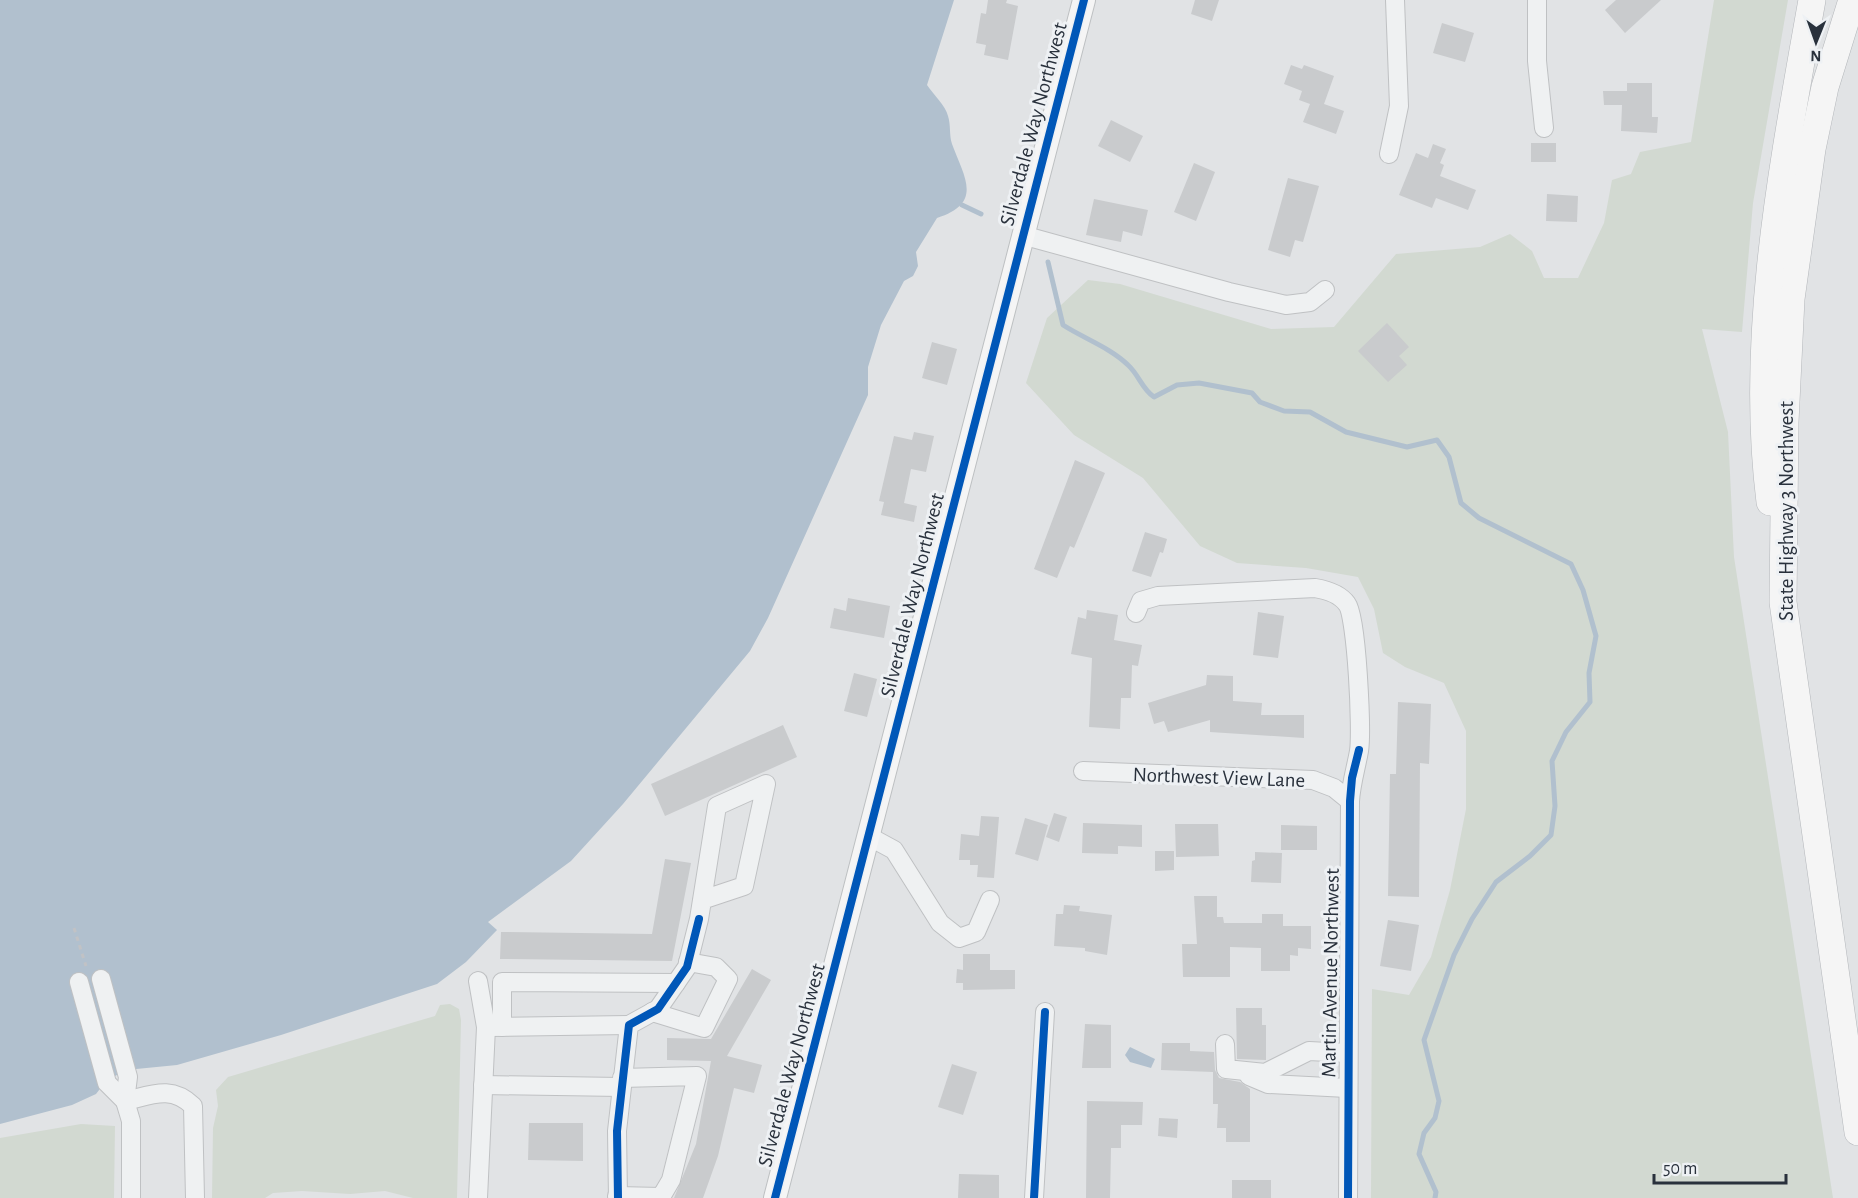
<svg xmlns="http://www.w3.org/2000/svg" width="1858" height="1198" font-family="'Alegreya Sans',sans-serif">
	<style>
		.green { fill: #d2d9d1 }
		.water { fill: #b1c0ce }
		.lines { fill: none; stroke-linecap: round; stroke-linejoin: round }
		.stream { stroke: #b1c0ce; stroke-width: 5 }
		.building { fill: #c9cbcd }
		.minor-casing { stroke: #bfc1c3; stroke-width: 20 }
		.major-casing { stroke: #bdc0c2; stroke-width: 24 }
		.highway-casing { stroke: #b3b6ba; stroke-width: 28 }
		.path { stroke: #c1c2c5; stroke-width: 3; stroke-dasharray: 4.5 4.5; stroke-linecap: butt }
		.minor { stroke: #eff1f2; stroke-width: 18 }
		.major { stroke: #f5f5f5; stroke-width: 22 }
		.highway { stroke: #f5f5f5; stroke-width: 27 }
		.cycleway-casing { stroke: #eef1f4; stroke-width: 11 }
		.cycleway { stroke: #0057b8; stroke-width: 8 }
		.labels { text-anchor: middle; stroke-width: 6; stroke-linejoin: round; paint-order: stroke }
		.street-label { font-size: 21px; fill: #29313c; stroke: #eef1f4 }
	</style>
	<rect width="100%" height="100%" fill="#e1e3e5"/>
	<g class="green">
		<path d="M1714 0H1788L1753 203 1742 332 1702 329 1728 432 1734 557 1833 1198H1371L1372 989 1409 995 1431 957 1450 890 1466 809V731L1444 683 1405 667 1383 653 1374 609 1358 577 1306 568 1237 563 1200 546 1143 478 1074 435 1026 383 1047 318 1088 280 1120 284 1271 329 1334 327 1396 254 1480 247 1510 234 1532 251 1544 278H1578L1604 223 1612 180 1631 174 1640 152 1691 142Z"/>
		<path d="M450 1004 459 1009 461 1020 457 1198H413L385 1191 350 1194 302 1191 273 1193 265 1198H212L213 1128 218 1106 216 1090 228 1077 435 1016 440 1005Z"/>
		<path d="M81 1124 115 1126 114 1198H0V1138Z"/>
	</g>
	<g class="water">
		<path d="M0 0H954L927 85C933 94 946 106 948 116 951 125 949 135 952 144 964 177 984 203 937 218L916 252 918 266 913 276 904 281 881 325 868 367V395L768 618 750 651 623 804 571 861 488 922 497 930 466 962 437 984 281 1035 177 1065 126 1070 106 1081 96 1094 72 1105 0 1124Z"/>
		<path d="M1130 1047 1155 1059 1151 1068 1130 1062 1125 1055Z"/>
	</g>
	<g class="lines">
		<g class="stream">
			<path d="M962 205 981 214"/>
			<path d="M1048 262 1063 325C1083 338 1111 348 1128 365 1139 375 1142 389 1154 397L1177 385 1199 383 1252 393 1260 402 1284 411 1310 412 1346 432 1407 447 1437 440 1449 457 1461 503 1479 518 1571 564 1583 590 1596 636 1589 673 1590 702 1566 732 1552 761 1555 806 1551 835 1530 856 1496 882 1472 919 1454 955 1424 1040 1439 1101 1435 1118 1424 1133 1419 1154 1436 1192 1435 1198"/>
		</g>
	</g>
	<g class="building">
		<path d="M988 0H1007L1006 3 1018 6 1008 60 984 55 986 45 976 43 981 13 986 14Z"/>
		<path d="M1195 0H1219L1212 21 1191 14Z"/>
		<path d="M1616 0H1661L1625 33 1605 10Z"/>
		<path d="M1442 23 1474 33 1465 62 1433 53Z"/>
		<path d="M1291 65 1302 69 1304 65 1334 76 1324 104 1344 111 1336 134 1303 122 1310 104 1299 100 1302 91 1284 84Z"/>
		<path d="M1627 83H1652V117H1658L1657 133 1621 131 1622 105H1604L1603 91H1627Z"/>
		<path d="M1111 120 1143 136 1130 162 1098 146Z"/>
		<rect x="1531" y="143" width="25" height="19"/>
		<path d="M1433 144 1446 149 1440 163 1444 165 1440 176 1476 190 1468 210 1436 198 1432 208 1399 195 1416 153 1428 158Z"/>
		<path d="M1194 163 1215 172 1196 221 1174 212Z"/>
		<path d="M1288 178 1319 186 1303 242 1295 240 1290 257 1268 250Z"/>
		<path d="M1547 194 1578 196 1577 222 1546 221Z"/>
		<path d="M1094 199 1148 210 1142 236 1123 231 1121 242 1086 235Z"/>
		<path d="M1387 323 1409 347 1399 356 1407 365 1388 382 1358 351Z"/>
		<path d="M932 342 957 349 947 385 922 378Z"/>
		<path d="M914 432 934 436 926 472 911 469 904 503 917 506 914 522 881 515 884 502 879 501 894 436 912 440Z"/>
		<path d="M1075 460 1105 473 1074 548 1070 546 1057 578 1034 569Z"/>
		<path d="M1145 532 1167 539 1163 553 1160 552 1151 577 1132 571Z"/>
		<path d="M848 598 890 606 884 638 830 628 834 608 846 611Z"/>
		<path d="M1087 610 1118 615 1114 640 1142 645 1138 666 1132 665 1131 698H1121L1120 729 1089 727 1092 658 1071 654 1078 617 1086 619Z"/>
		<path d="M1258 612 1284 616 1278 658 1253 655Z"/>
		<path d="M854 673 877 679 867 717 844 711Z"/>
		<path d="M1207 675 1233 676V701L1262 703 1261 715H1304V738L1210 732V720L1168 732 1164 721 1154 724 1148 703 1206 685Z"/>
		<path d="M1398 702 1431 704 1429 764 1420 763 1419 897 1388 896 1390 774H1396Z"/>
		<path d="M783 725 797 757 665 816 651 784Z"/>
		<path d="M1054 813 1067 817 1059 842 1046 837Z"/>
		<path d="M981 816 999 817 994 878 977 877 978 865H970V860H959L961 834 979 836Z"/>
		<path d="M1025 818 1048 825 1038 861 1015 854Z"/>
		<path d="M1083 823 1142 825V847L1118 846V854L1082 853Z"/>
		<path d="M1175 824H1218L1219 856 1176 857Z"/>
		<path d="M1281 825 1317 826V850H1281Z"/>
		<path d="M1155 851H1174V870L1155 871Z"/>
		<path d="M1255 852 1282 853 1281 883 1251 882 1252 861 1255 860Z"/>
		<path d="M665 859 691 863 672 961 500 959 501 932 652 934Z"/>
		<path d="M1194 896H1217V917H1223L1224 923H1262V914H1283V926H1311V949L1298 948V956L1290 955V971H1261V948L1230 947V977H1183L1182 944H1197Z"/>
		<path d="M1064 905 1080 906 1079 911 1112 915 1107 955 1085 951V948L1054 946 1056 914H1063Z"/>
		<path d="M1388 920 1419 925 1411 971 1380 966Z"/>
		<path d="M963 954H990V970H1015V989L963 990V983H956L957 969 963 970Z"/>
		<path d="M752 969 771 980 727 1056 762 1065 754 1093 734 1088 718 1156 703 1198H674L696 1144 711 1061 667 1060V1038L711 1039Z"/>
		<path d="M1236 1008H1262V1025H1266V1060L1237 1059Z"/>
		<path d="M1085 1024 1111 1025V1068H1082Z"/>
		<path d="M1162 1043H1190V1051L1214 1052 1215 1070 1219 1078 1240 1082 1250 1089V1142H1226V1128H1217L1218 1104H1213V1072L1161 1070Z"/>
		<path d="M952 1064 977 1072 963 1115 938 1107Z"/>
		<path d="M1087 1101 1143 1102 1142 1125H1121V1148H1111L1110 1198H1086Z"/>
		<path d="M1159 1118 1178 1119 1177 1138 1158 1136Z"/>
		<path d="M529 1123H583V1161L528 1160Z"/>
		<path d="M959 1174 999 1175V1198H958Z"/>
		<rect x="1232" y="1180" width="39" height="18"/>
	</g>
	<g class="lines">
		<g class="minor-casing">
			<g id="minor">
				<path d="M1537 0V61L1544 128"/>
				<path d="M1389 154 1399 106 1395 0"/>
				<path d="M1022 235 1229 292 1286 305 1310 302 1325 290"/>
				<path d="M1136 613 1141 601 1158 596 1315 588C1327 590 1340 594 1347 604 1357 617 1362 732 1359 751 1356 768 1351 784 1350 801L1348 1198"/>
				<path d="M1083 771 1313 780 1334 788 1350 801"/>
				<path d="M870 837 894 850 940 923 959 938 976 932 990 900"/>
				<path d="M101 979 128 1077 125 1101 131 1121V1198"/>
				<path d="M79 982 107 1083 125 1101"/>
				<path d="M652 1012 704 1028 728 979 716 967 688 962"/>
				<path d="M490 1027 629 1025"/>
				<path d="M502 1027V982L676 983"/>
				<path d="M1225 1044 1226 1069 1265 1073 1309 1051 1347 1053"/>
				<path d="M1249 1076 1268 1084 1347 1088"/>
				<path d="M483 1085 621 1087"/>
				<path d="M125 1101C152 1095 171 1085 193 1106L195 1198"/>
				<path d="M617 1196 661 1197 671 1180 697 1076 622 1078"/>
				<path d="M478 1198 486 1027 478 981"/>
				<path d="M618 1198 617 1131 629 1025 658 1009 687 967 699 919 717 806 766 784 744 886 702 900"/>
				<path d="M1034 1198 1045 1012"/>
			</g>
		</g>
		<g class="major-casing">
			<path id="major" d="M775 1198 1084 0"/>
		</g>
		<g class="highway-casing">
			<g id="highway">
				<path d="M1852 0 1825 87 1812 149 1791 299 1785 422 1783 602 1858 1132"/>
				<path d="M1770 502C1749 335 1783 164 1812 0"/>
			</g>
		</g>
		<path class="path" d="M74 928 86 966"/>
		<use href="#minor" class="minor"/>
		<use href="#major" class="major"/>
		<use href="#highway" class="highway"/>
		<g class="cycleway-casing">
			<g id="cycleway">
				<path d="M618 1198 617 1131 629 1025 658 1009 687 967 699 919"/>
				<path d="M775 1198 1084 0"/>
				<path d="M1034 1198 1045 1012"/>
				<path d="M1348 1198 1350 801 1352 778 1359 750"/>
			</g>
		</g>
		<use href="#cycleway" class="cycleway"/>
	</g>
	<g class="labels">
		<g class="street-label">
			<text transform="translate(1033 124) rotate(-75)" y="7">Silverdale Way Northwest</text>
			<text transform="translate(1786 511) rotate(-90)" y="7">State Highway 3 Northwest</text>
			<text transform="translate(912 595) rotate(-76)" y="7">Silverdale Way Northwest</text>
			<text transform="translate(1219 777) rotate(2)" y="7">Northwest View Lane</text>
			<text transform="translate(1330 973) rotate(-89)" y="7">Martin Avenue Northwest</text>
			<text transform="translate(791 1065) rotate(-75)" y="7">Silverdale Way Northwest</text>
		</g>
	</g>
	<g transform="translate(1816 42) rotate(181)" stroke="#eef1f4" stroke-width="4.5" paint-order="stroke">
	<path d="M0-4.5L10 22L0 15L-10 22Z" fill="#29313c"/>
	<text y="-9" font-size="16" font-weight="bold" text-anchor="middle" fill="#29313c">N</text>
	</g>
	<path d="M1654 1174v9h132v-9" fill="none" stroke="#29313c" stroke-width="3"/>
	<text x="1663" y="1174" font-size="18" fill="#29313c" stroke="#eef1f4" stroke-width="4.5" paint-order="stroke">50 m</text>
</svg>
